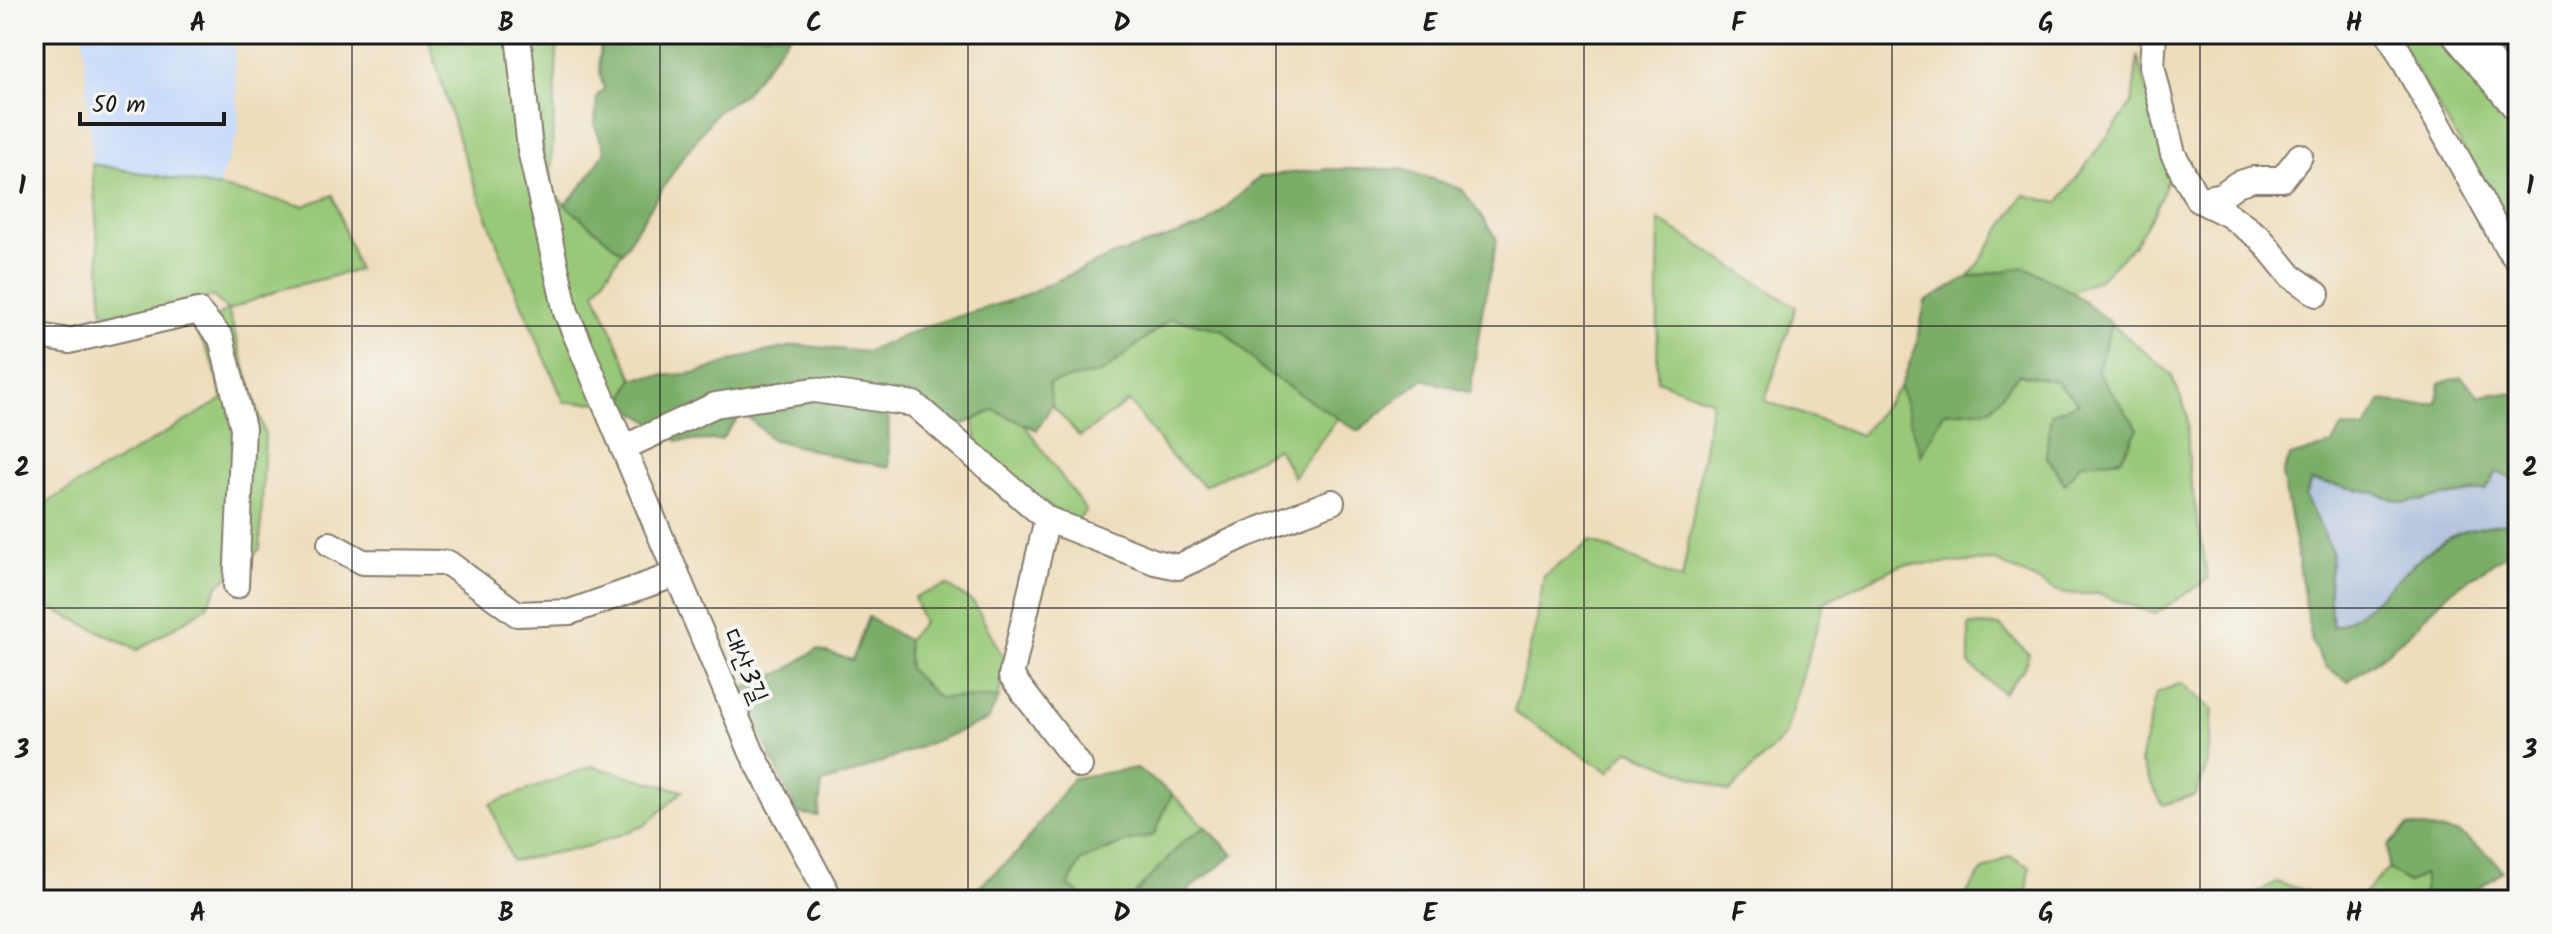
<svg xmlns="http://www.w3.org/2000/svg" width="2552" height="934" font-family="Kalam,'Poor Story',sans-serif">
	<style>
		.built { fill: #c9dcf9 }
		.industrial { fill: #b6c5de }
		.green { fill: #99c978; stroke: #5a724a; stroke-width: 2 }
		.forest { fill: #7aad68; stroke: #4b6442; stroke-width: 2 }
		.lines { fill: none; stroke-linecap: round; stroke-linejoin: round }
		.minor-casing { stroke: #857c6c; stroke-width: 28 }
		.major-casing { stroke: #857c6c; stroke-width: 36 }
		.highway-casing { stroke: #857c6c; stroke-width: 40 }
		.minor { stroke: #fff; stroke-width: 24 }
		.major { stroke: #fff; stroke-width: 32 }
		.highway { stroke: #fff; stroke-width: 36 }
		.grid { fill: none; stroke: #1c1c1c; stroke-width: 2; stroke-opacity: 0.55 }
		.labels { text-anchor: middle; stroke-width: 8; stroke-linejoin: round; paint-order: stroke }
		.street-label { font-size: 26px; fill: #1c1c1c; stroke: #f6f6f2 }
		.neatline { fill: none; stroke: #1c1c1c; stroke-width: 3 }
		.grid-label { font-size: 26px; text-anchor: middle; font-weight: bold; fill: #1c1c1c }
	</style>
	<rect width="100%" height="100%" fill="#f6f6f2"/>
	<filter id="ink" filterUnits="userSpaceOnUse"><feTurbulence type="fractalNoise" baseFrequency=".0125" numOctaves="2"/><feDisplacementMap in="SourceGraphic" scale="16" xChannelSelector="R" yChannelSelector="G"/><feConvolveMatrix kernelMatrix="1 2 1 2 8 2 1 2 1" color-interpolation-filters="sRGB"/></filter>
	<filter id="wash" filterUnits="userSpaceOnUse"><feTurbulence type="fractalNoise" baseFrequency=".006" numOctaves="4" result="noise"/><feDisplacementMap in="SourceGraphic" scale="32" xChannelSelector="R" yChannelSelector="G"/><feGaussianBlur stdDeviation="1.8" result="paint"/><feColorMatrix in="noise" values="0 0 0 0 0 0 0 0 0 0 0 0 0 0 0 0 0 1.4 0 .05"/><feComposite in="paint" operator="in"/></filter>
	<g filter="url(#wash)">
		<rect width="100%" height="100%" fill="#edb"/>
		<path class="built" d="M83 34H233L239 130 218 187 92 164Z"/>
		<path class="industrial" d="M2497 472 2518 482V521L2457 534 2354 618 2332 628 2329 587 2332 551 2305 497 2311 481 2372 492 2404 502 2486 490Z"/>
		<g class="green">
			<path d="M427 34H506L548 180 524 34H558L550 191 622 252 595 292 633 378 622 403 564 402 510 277 461 148Z"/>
			<path d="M2395 34H2432L2518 134V242Z"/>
			<path d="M2138 56 2170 174 2155 211 2134 245 2100 279 2072 292 2025 267 1969 277 2024 195 2058 203 2132 103Z"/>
			<path d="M92 164 218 187 304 206 333 195 358 270 282 289 228 310 265 435 260 549 220 583 205 608 138 650 34 600V510L223 399 213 363 196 329 227 310 213 296 131 318 103 312Z"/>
			<path d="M1659 220 1796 307 1765 401 1861 435 1900 387 1921 455 1944 412 1991 409 2018 374 2055 381 2079 403 2068 409 2046 455 2064 483 2081 463 2121 459 2097 371 2112 324 2171 374 2187 413 2189 470 2208 579 2155 614 2098 594H2064L1996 561 1901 565 1824 602 1785 736 1729 792 1628 750 1609 772 1514 712 1537 620 1544 576 1591 541 1682 580 1712 401 1657 380Z"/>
			<path d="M1171 318 1223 330 1264 371 1338 418 1293 477 1278 448 1204 486 1171 456 1129 401 1080 437 1052 405 1048 383 1103 372Z"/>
			<path d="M994 410 1024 424 1086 511 1077 521 1053 509 977 447 974 420Z"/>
			<path d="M947 585 974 603 1004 659 999 697 938 698 909 669 907 640 923 623 914 597Z"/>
			<path d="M1969 625 2000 626 2029 654 2023 670 2003 693 1969 664Z"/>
			<path d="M2182 683 2213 710 2207 767 2195 795 2163 805 2140 763 2156 693Z"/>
			<path d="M592 766 683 791 644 826 590 846 512 861 490 804Z"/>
			<path d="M1172 794 1206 827 1183 842 1129 900H1090L1068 886 1081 861 1123 843 1154 835Z"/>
			<path d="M2010 856 2030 867 2027 893 2036 900H1962L1982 871Z"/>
			<path d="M2388 869 2408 882 2424 874V900H2358Z"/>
			<path d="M2276 882 2317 894 2315 900H2254L2252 896Z"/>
		</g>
		<g class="forest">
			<path d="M603 34H790L745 93 717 112 681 160 622 252 565 205 587 180 605 151 595 126 597 96 604 89C598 70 598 53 603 34Z"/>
			<path d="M1329 169H1402L1462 189 1497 239 1482 312 1470 393 1423 379 1358 431 1264 371 1223 330 1171 318 1103 372 1049 383 1052 405 1037 430 994 410 949 431 888 396 889 467 849 460 771 439 743 412 721 440 678 441 622 403 633 378 697 373 746 356 798 345 866 352 927 326 1018 298 1111 256 1206 225 1261 176Z"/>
			<path d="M2025 267 2072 292 2112 324 2097 371 2138 429 2121 459 2081 463 2065 484 2046 455 2051 414 2079 403 2055 381 2018 374 1991 409 1944 412 1921 456 1900 387 1916 347 1925 302 1969 277Z"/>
			<path d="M2462 377 2480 397 2492 393 2518 394V482L2497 472 2486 490 2404 503 2372 492 2311 481 2305 497 2332 551 2329 587 2332 627C2382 610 2408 555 2457 534 2475 526 2499 525 2518 521V546L2448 593 2417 626 2384 655 2348 681 2326 667 2312 644 2296 547 2282 475 2290 457 2331 445 2341 428 2365 429 2381 401 2412 405 2437 403 2440 383Z"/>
			<path d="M868 617 907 640 909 669 938 698 999 697 988 720 849 775 822 783 818 816 798 813 740 690 785 671 817 649 853 660Z"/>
			<path d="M1137 768 1172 794 1154 835 1123 843 1081 861 1068 886 1090 900H963L1018 852 1073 778Z"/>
			<path d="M2408 826 2458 833 2492 857 2502 871 2462 900H2424V875L2408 882 2388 869V846Z"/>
			<path d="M1206 827 1234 855 1194 885 1180 900H1129L1183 842Z"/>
		</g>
	</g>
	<g filter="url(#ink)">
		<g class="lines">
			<g class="minor-casing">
				<g id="minor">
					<path d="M518 34 530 150 566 312 752 753 831 900"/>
					<path d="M2154 34 2152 66 2173 154 2198 200 2229 215 2260 238 2291 276 2317 294"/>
					<path d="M2389 34 2507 247 2518 261"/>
					<path d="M2198 200 2222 195 2237 184 2253 179H2282L2300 156"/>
					<path d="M34 335 69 341 198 311 221 338 243 428 236 586"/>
					<path d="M623 448 715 405 814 390 914 404 1047 519 1155 562 1178 567 1245 535 1332 502"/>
					<path d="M1047 519 1011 676 1080 766"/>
					<path d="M330 544 363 562 448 563 517 614 570 612 677 574"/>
				</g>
			</g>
			<g class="major-casing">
				<path id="major" d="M2512 34 2518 43"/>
			</g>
			<g class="highway-casing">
				<path id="highway" d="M2461 34 2518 102"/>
			</g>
			<use href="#minor" class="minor"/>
			<use href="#major" class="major"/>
			<use href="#highway" class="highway"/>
		</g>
	</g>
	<path class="grid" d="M352 34V900M660 34V900M968 34V900M1276 34V900M1584 34V900M1892 34V900M2200 34V900M34 326H2518M34 608H2518"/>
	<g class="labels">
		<g class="street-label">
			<text transform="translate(746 666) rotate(67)" y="9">대산3길</text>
		</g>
	</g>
	<rect width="2552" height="934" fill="none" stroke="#f6f6f2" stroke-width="88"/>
	<path d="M80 112v12h144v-12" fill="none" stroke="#1c1c1c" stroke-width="4"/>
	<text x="92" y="112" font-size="24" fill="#1c1c1c" stroke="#f6f6f2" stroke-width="6" paint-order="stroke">50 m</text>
	<rect x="44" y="44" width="2464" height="846" class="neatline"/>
	<g class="grid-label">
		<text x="198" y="31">A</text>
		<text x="506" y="31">B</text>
		<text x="814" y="31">C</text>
		<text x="1122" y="31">D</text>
		<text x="1430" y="31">E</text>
		<text x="1738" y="31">F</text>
		<text x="2046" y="31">G</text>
		<text x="2354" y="31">H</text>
		<text x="22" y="194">1</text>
		<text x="2530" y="194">1</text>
		<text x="22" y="476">2</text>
		<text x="2530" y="476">2</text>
		<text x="22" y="758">3</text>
		<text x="2530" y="758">3</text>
		<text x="198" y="921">A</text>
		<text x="506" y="921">B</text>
		<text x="814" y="921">C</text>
		<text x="1122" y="921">D</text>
		<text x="1430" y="921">E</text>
		<text x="1738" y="921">F</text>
		<text x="2046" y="921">G</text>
		<text x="2354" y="921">H</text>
	</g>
</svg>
